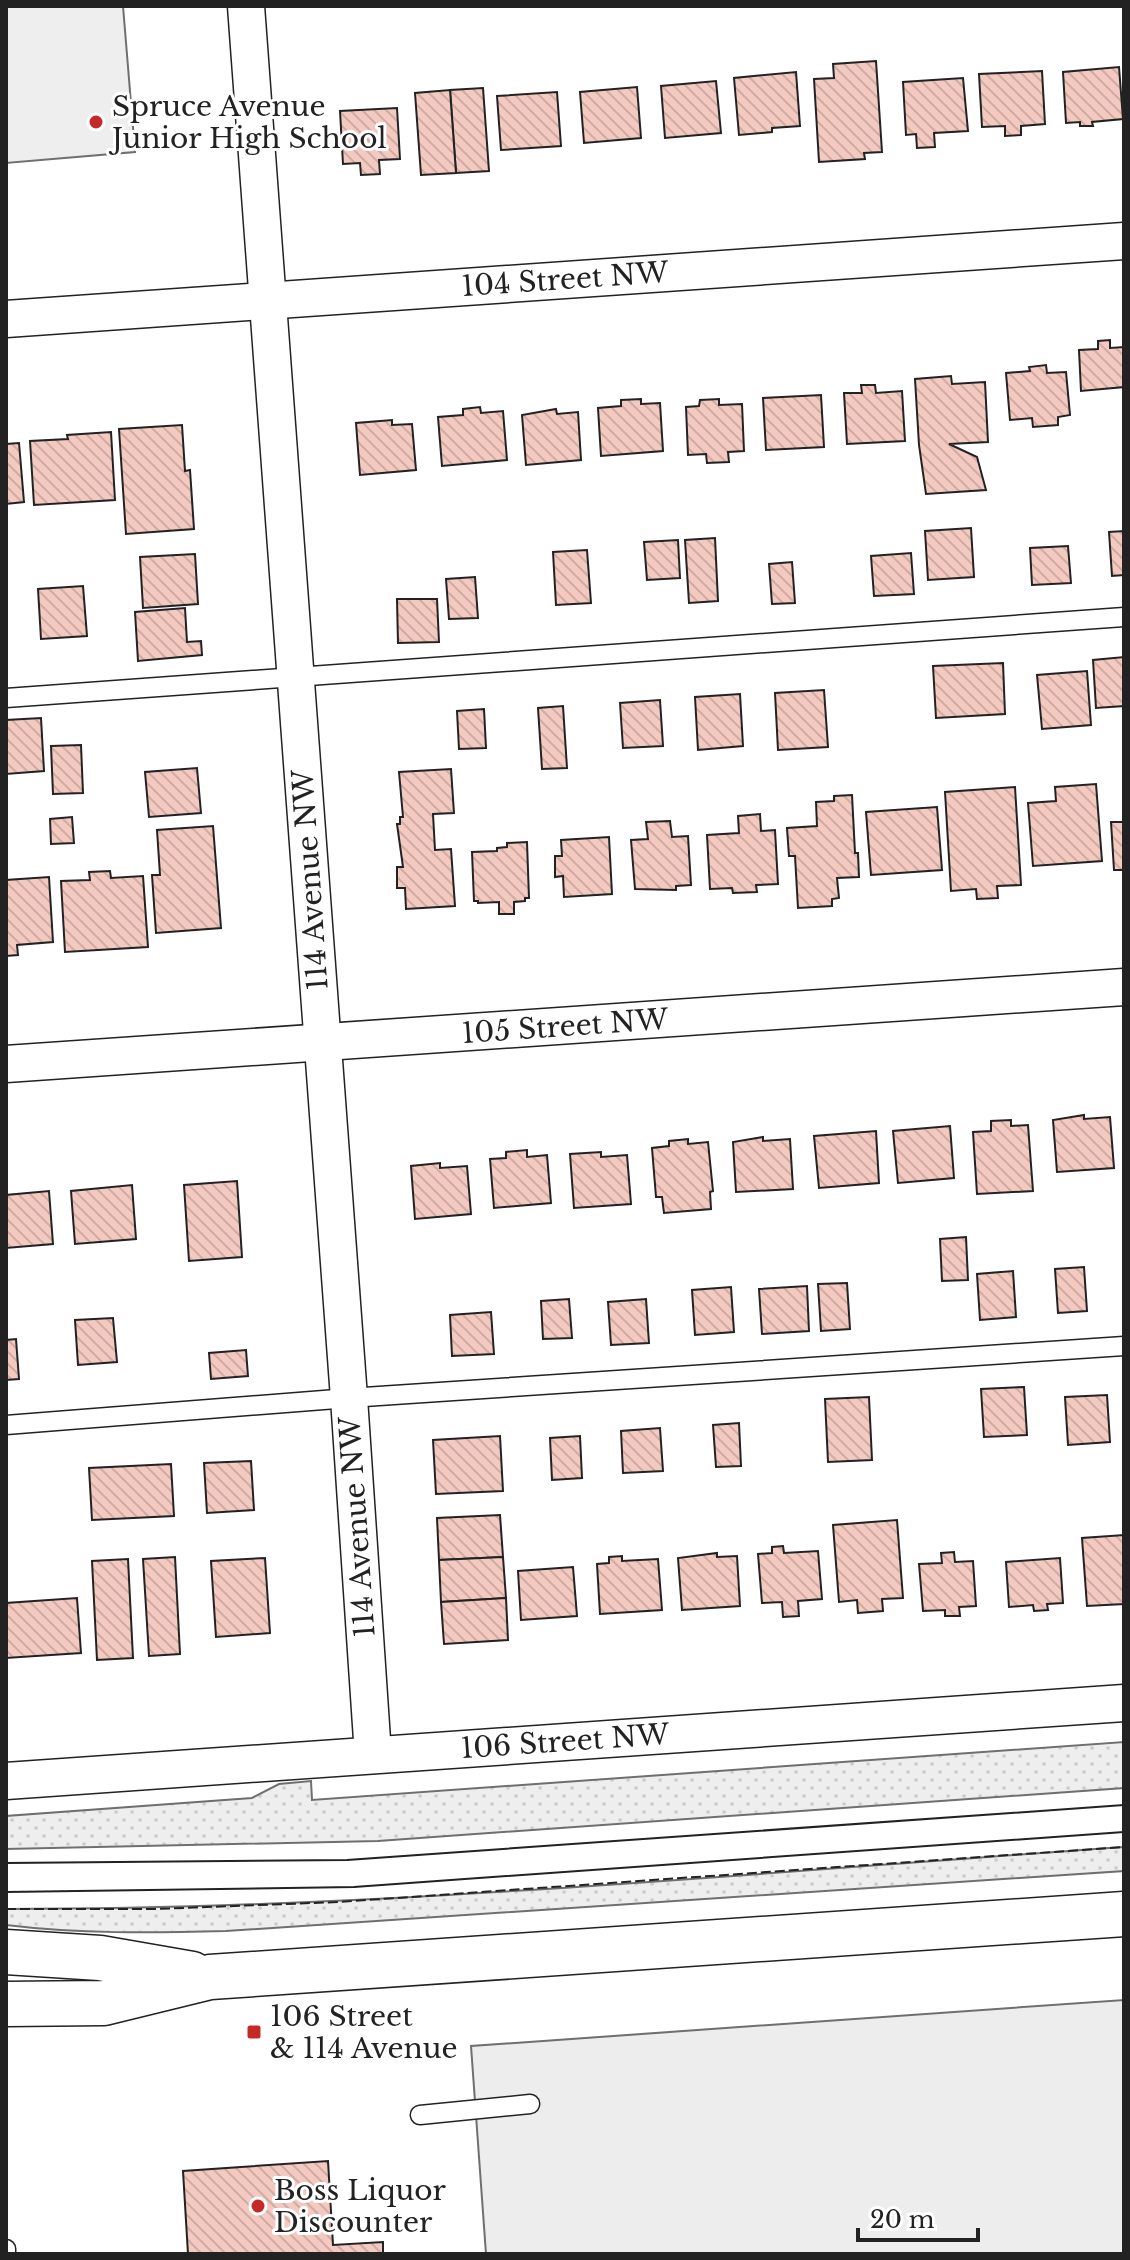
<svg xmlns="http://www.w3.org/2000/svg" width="1130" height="2260" font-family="'Libre Baskerville',serif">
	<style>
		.grass { fill: url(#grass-dots); stroke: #6f6f6f; stroke-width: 2 }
		.green { fill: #eee; stroke: #6f6f6f; stroke-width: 2 }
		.parking { fill: #ededed; stroke: #6f6f6f; stroke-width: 2 }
		.building { fill: url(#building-back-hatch); stroke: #222; stroke-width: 2 }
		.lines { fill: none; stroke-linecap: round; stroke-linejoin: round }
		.lane-casing { stroke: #222; stroke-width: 21 }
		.street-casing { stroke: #222; stroke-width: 39 }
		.secondary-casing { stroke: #222; stroke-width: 47 }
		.lane { stroke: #fff; stroke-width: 18 }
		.street { stroke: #fff; stroke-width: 36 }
		.secondary { stroke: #fff; stroke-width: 44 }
		.tram { stroke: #222; stroke-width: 2 }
		.fence { stroke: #222; stroke-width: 2; stroke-dasharray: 10 4; stroke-linecap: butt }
		.poi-dot { fill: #c62828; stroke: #fff; stroke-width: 3 }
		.labels { text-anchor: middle; stroke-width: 6; stroke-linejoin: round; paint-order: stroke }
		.poi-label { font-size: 28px; fill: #222; stroke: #fff; text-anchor: start }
		.street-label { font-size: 28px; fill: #222; stroke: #fff }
	</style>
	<defs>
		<pattern id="grass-dots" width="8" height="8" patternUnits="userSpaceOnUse" patternTransform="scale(2)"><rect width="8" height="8" fill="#eee"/><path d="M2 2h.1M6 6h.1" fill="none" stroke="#ccc" stroke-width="1.8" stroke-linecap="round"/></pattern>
		<pattern id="building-back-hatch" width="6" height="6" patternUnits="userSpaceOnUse" patternTransform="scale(2)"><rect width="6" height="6" fill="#f3c9c0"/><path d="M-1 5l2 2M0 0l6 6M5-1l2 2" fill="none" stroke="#d0aca5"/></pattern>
	</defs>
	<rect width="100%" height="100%" fill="#fff"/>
	<g class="grass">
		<path d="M1124 1742V1788L378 1841 6 1849V1816L252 1798 279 1784 311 1781 312 1800Z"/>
		<path d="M1124 1847V1871L226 1931C153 1933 79 1934 6 1925V1909C379 1909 752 1873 1124 1847Z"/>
	</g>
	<path class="green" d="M6 6H123L135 152 6 163Z"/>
	<path class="parking" d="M1124 2000V2254H486L471 2046Z"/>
	<g class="building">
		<path d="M876 61 882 152 864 153 865 159 819 162 814 79 834 78 833 64Z"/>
		<path d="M1119 67 1123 119 1092 122 1093 126H1080V122L1066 123 1063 72Z"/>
		<path d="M1042 71 1045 124 1021 126V135L1005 136V126L982 127 979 74Z"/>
		<path d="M796 72 800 126 772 128V132L739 135 734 78Z"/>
		<path d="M963 78 968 131 934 133 935 147 917 148 916 134 906 135 903 82Z"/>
		<path d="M716 81 721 133 665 138 661 86Z"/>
		<path d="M637 87 641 138 584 143 580 92Z"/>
		<path d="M483 88 489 171 456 173 450 90Z"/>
		<path d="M450 90 456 173 421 175 415 93Z"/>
		<path d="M557 92 561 146 501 150 497 96Z"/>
		<path d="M397 108 400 159 379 160 380 174 361 175 360 163 343 164 340 111Z"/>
		<path d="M1110 340V348L1124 347V387L1081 391 1079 350 1098 349V341Z"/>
		<path d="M1046 365 1047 373 1066 372 1070 415 1058 417V425L1033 427 1032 418 1010 420 1006 373 1030 371 1029 367Z"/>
		<path d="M951 376 952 384 985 382 988 442 949 444 977 457 986 490 926 494 919 445 915 379Z"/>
		<path d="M861 385H875L876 393 902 391 905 441 847 444 844 393H862Z"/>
		<path d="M821 395 824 447 766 450 763 398Z"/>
		<path d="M641 399V404L660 403 663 451 601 456 598 408 621 406V400Z"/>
		<path d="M719 399V405L742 404 744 451 728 452 729 462 707 463 706 454 688 455 686 407 699 406 700 400Z"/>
		<path d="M480 407 481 413 503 411 507 460 442 466 438 417 463 415V409Z"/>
		<path d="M556 409 557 414 578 412 581 460 526 465 522 415Z"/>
		<path d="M392 420V425L412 424 416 470 360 475 356 423Z"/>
		<path d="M182 425 185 471 190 470 194 529 126 534 119 429Z"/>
		<path d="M111 432 115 500 34 505 30 441 68 439 67 435Z"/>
		<path d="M19 443 24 502 6 504V444Z"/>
		<path d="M971 528 974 577 928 580 925 531Z"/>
		<path d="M1124 531V575L1112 576 1109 532Z"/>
		<path d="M715 538 718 601 689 603 685 540Z"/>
		<path d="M678 540 680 578 647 580 644 542Z"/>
		<path d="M1068 546 1071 583 1032 585 1030 548Z"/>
		<path d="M587 550 591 603 556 605 553 552Z"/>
		<path d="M911 553 914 594 874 596 871 556Z"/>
		<path d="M195 554 198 604 143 608 140 557Z"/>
		<path d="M792 562 795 603 772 604 769 564Z"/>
		<path d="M475 577 478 618 449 619 446 579Z"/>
		<path d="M83 586 87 636 41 639 38 589Z"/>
		<path d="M397 599H437L439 642 398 643Z"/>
		<path d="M185 608 187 642 201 641 202 655 138 661 135 612Z"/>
		<path d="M1124 657V706L1096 708 1093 660Z"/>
		<path d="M1003 663 1005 714 936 718 933 666Z"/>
		<path d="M1087 671 1091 725 1042 729 1037 675Z"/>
		<path d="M824 690 828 747 778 750 775 693Z"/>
		<path d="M740 694 743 746 698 750 695 697Z"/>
		<path d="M660 700 663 746 623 748 620 703Z"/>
		<path d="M563 706 567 768 542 769 538 708Z"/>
		<path d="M484 709 486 748 459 749 457 711Z"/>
		<path d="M41 718 44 771 6 774V720Z"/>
		<path d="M81 745 83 793 53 794 51 746Z"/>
		<path d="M197 768 201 813 149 817 145 772Z"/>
		<path d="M451 769 454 813 433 814 435 850 451 849 455 906 406 909 405 888H397V867H403L397 824H400V817H403L399 772Z"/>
		<path d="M1096 784 1102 861 1033 866 1028 803 1056 801 1055 787Z"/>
		<path d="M1015 787 1021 885 997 886 998 898 977 899 976 889 951 891 945 792Z"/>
		<path d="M852 795 855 853H858L859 877 837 878 839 898 832 899V906L798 908 795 856H789L787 828 817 826 816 802 834 801V796Z"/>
		<path d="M937 807 942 870 871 875 866 812Z"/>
		<path d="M760 814 761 831 775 830 778 884 756 885 757 892 733 893 732 888 710 889 707 835 739 833 738 816Z"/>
		<path d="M72 817 74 843 51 844 50 819Z"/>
		<path d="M670 821 672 837 688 836 691 885 676 886V890L635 889 631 840 648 839 646 822Z"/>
		<path d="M1111 822H1124V870H1114Z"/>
		<path d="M213 826 221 928 156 933 152 875H160L157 830Z"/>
		<path d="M609 837 612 894 564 897 563 876 555 877V856H562L561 840Z"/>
		<path d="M527 842 529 898H525V901L514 902V914H499V902L478 903V901H474L472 852 497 851V848L507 847V843Z"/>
		<path d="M110 871 111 878 143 876 148 947 65 952 61 881 90 880 89 872Z"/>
		<path d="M49 877 53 942 17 945 18 955 6 956V880Z"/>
		<path d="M1084 1115V1119L1110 1117 1114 1168 1057 1172 1053 1120Z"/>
		<path d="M1011 1120V1126L1028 1125 1033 1191 977 1194 973 1132 991 1131V1121Z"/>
		<path d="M950 1126 954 1178 898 1183 893 1131Z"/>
		<path d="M876 1131 879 1183 819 1188 814 1136Z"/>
		<path d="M763 1137V1141L790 1139 793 1189 736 1192 733 1142Z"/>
		<path d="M688 1139V1144L708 1142 713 1191 710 1192 711 1209 664 1213 662 1197H656L652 1148 669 1146V1141Z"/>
		<path d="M527 1150V1157L547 1155 551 1203 494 1208 490 1159 506 1158V1152Z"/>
		<path d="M601 1152V1157L627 1155 631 1204 574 1208 570 1154Z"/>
		<path d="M440 1163V1168L467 1166 471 1214 415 1219 411 1166Z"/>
		<path d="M237 1181 242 1257 189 1261 184 1185Z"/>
		<path d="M132 1185 136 1239 75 1244 71 1191Z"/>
		<path d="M49 1191 53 1244 6 1248V1195Z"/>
		<path d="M966 1237 968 1280 942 1281 940 1239Z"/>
		<path d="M1084 1267 1087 1311 1058 1313 1055 1269Z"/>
		<path d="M1013 1271 1016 1317 980 1320 977 1274Z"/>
		<path d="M847 1283 850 1329 821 1331 818 1284Z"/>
		<path d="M807 1286 809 1331 762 1334 759 1289Z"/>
		<path d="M731 1287 734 1332 695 1335 692 1290Z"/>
		<path d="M569 1299 572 1338 543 1339 541 1301Z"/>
		<path d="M646 1299 649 1343 611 1345 608 1302Z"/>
		<path d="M491 1312 494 1354 452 1356 450 1315Z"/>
		<path d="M113 1318 117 1362 78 1365 75 1320Z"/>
		<path d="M16 1339 19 1379 6 1380V1340Z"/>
		<path d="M246 1350 248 1376 211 1379 209 1353Z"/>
		<path d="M1024 1387 1027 1435 984 1437 981 1389Z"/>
		<path d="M1107 1395 1110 1442 1068 1445 1065 1397Z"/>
		<path d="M869 1397 872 1460 828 1462 825 1399Z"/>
		<path d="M739 1423 741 1466 716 1467 713 1425Z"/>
		<path d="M660 1428 663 1471 623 1473 621 1431Z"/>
		<path d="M500 1436 503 1491 436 1494 433 1440Z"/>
		<path d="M580 1436 582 1478 552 1480 550 1438Z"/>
		<path d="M251 1461 254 1510 207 1513 204 1463Z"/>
		<path d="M171 1464 174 1516 92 1520 89 1468Z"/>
		<path d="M500 1515 503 1557 439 1560 437 1518Z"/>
		<path d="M897 1520 903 1598 882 1599 883 1611 858 1613 857 1600 839 1602 833 1525Z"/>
		<path d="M1124 1535V1604L1087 1606 1082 1538Z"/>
		<path d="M783 1546 784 1553 818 1551 822 1599 798 1601 799 1616 783 1617 782 1602 762 1603 758 1554 772 1553V1547Z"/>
		<path d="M954 1552 955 1562 973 1561 976 1606 959 1607 960 1616H945V1610L923 1611 919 1564 942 1563 941 1553Z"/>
		<path d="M717 1553V1557L737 1556 740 1606 682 1610 678 1558Z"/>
		<path d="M622 1556V1561L658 1559 662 1610 600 1614 597 1564 609 1563V1557Z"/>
		<path d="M175 1557 180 1654 149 1656 143 1559Z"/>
		<path d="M503 1557 506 1598 441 1602 439 1560Z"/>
		<path d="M265 1558 270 1633 216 1637 211 1561Z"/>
		<path d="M1060 1558 1063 1603 1047 1604 1048 1610 1034 1611 1033 1605 1009 1607 1006 1562Z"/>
		<path d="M128 1559 133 1658 97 1660 92 1561Z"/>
		<path d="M573 1567 577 1616 521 1620 518 1571Z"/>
		<path d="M77 1598 81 1653 6 1658V1603Z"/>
		<path d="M506 1598 508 1640 444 1644 441 1602Z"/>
		<path d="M328 2161 333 2245 383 2242V2254H188L183 2171Z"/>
	</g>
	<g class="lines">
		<g class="lane-casing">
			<g id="lane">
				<path d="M6 698 1124 617"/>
				<path d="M6 1425 349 1398 1124 1346"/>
				<path d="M420 2115 530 2104"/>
				<path d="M6 2249V2254"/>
			</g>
		</g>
		<g class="street-casing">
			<g id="street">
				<path d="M246 6 349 1398 373 1755"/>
				<path d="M6 319 1124 241"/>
				<path d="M6 1064 1124 987"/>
				<path d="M6 1781 1124 1703"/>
			</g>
		</g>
		<g class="secondary-casing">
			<g id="secondary">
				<path d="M6 1952 100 1958 192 1974"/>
				<path d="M6 2004 104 2003 210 1977 1124 1914"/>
			</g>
		</g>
		<use href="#lane" class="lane"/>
		<use href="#street" class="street"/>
		<use href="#secondary" class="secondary"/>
		<g class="tram">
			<path d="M6 1863 347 1860 1124 1805"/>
			<path d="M6 1892 354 1887 1124 1832"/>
		</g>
		<path class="fence" d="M6 1909H155L339 1902 1124 1847"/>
	</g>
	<g class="poi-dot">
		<circle cx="96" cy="122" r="8"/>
		<rect x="246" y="2024" width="16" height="16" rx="4"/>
		<circle cx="258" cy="2206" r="8"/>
	</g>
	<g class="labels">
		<g class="poi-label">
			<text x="112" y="116">Spruce Avenue<tspan x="112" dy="32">Junior High School</tspan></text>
			<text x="270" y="2026">106 Street<tspan x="270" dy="32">&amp; 114 Avenue</tspan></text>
			<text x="274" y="2200">Boss Liquor<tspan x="274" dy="32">Discounter</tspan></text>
		</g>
		<g class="street-label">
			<text transform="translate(565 279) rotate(-4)" y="10">104 Street NW</text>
			<text transform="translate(310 880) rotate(-94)" y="10">114 Avenue NW</text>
			<text transform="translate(565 1026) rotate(-4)" y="10">105 Street NW</text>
			<text transform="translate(357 1527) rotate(-94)" y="10">114 Avenue NW</text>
			<text transform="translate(565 1741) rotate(-4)" y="10">106 Street NW</text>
		</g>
	</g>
	<rect width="1130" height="2260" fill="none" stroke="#222222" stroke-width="16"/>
	<path d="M858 2228v12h120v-12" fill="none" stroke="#222222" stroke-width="4"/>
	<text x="870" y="2228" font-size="24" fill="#222222" stroke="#ffffff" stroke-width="6" paint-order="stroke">20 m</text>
</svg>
